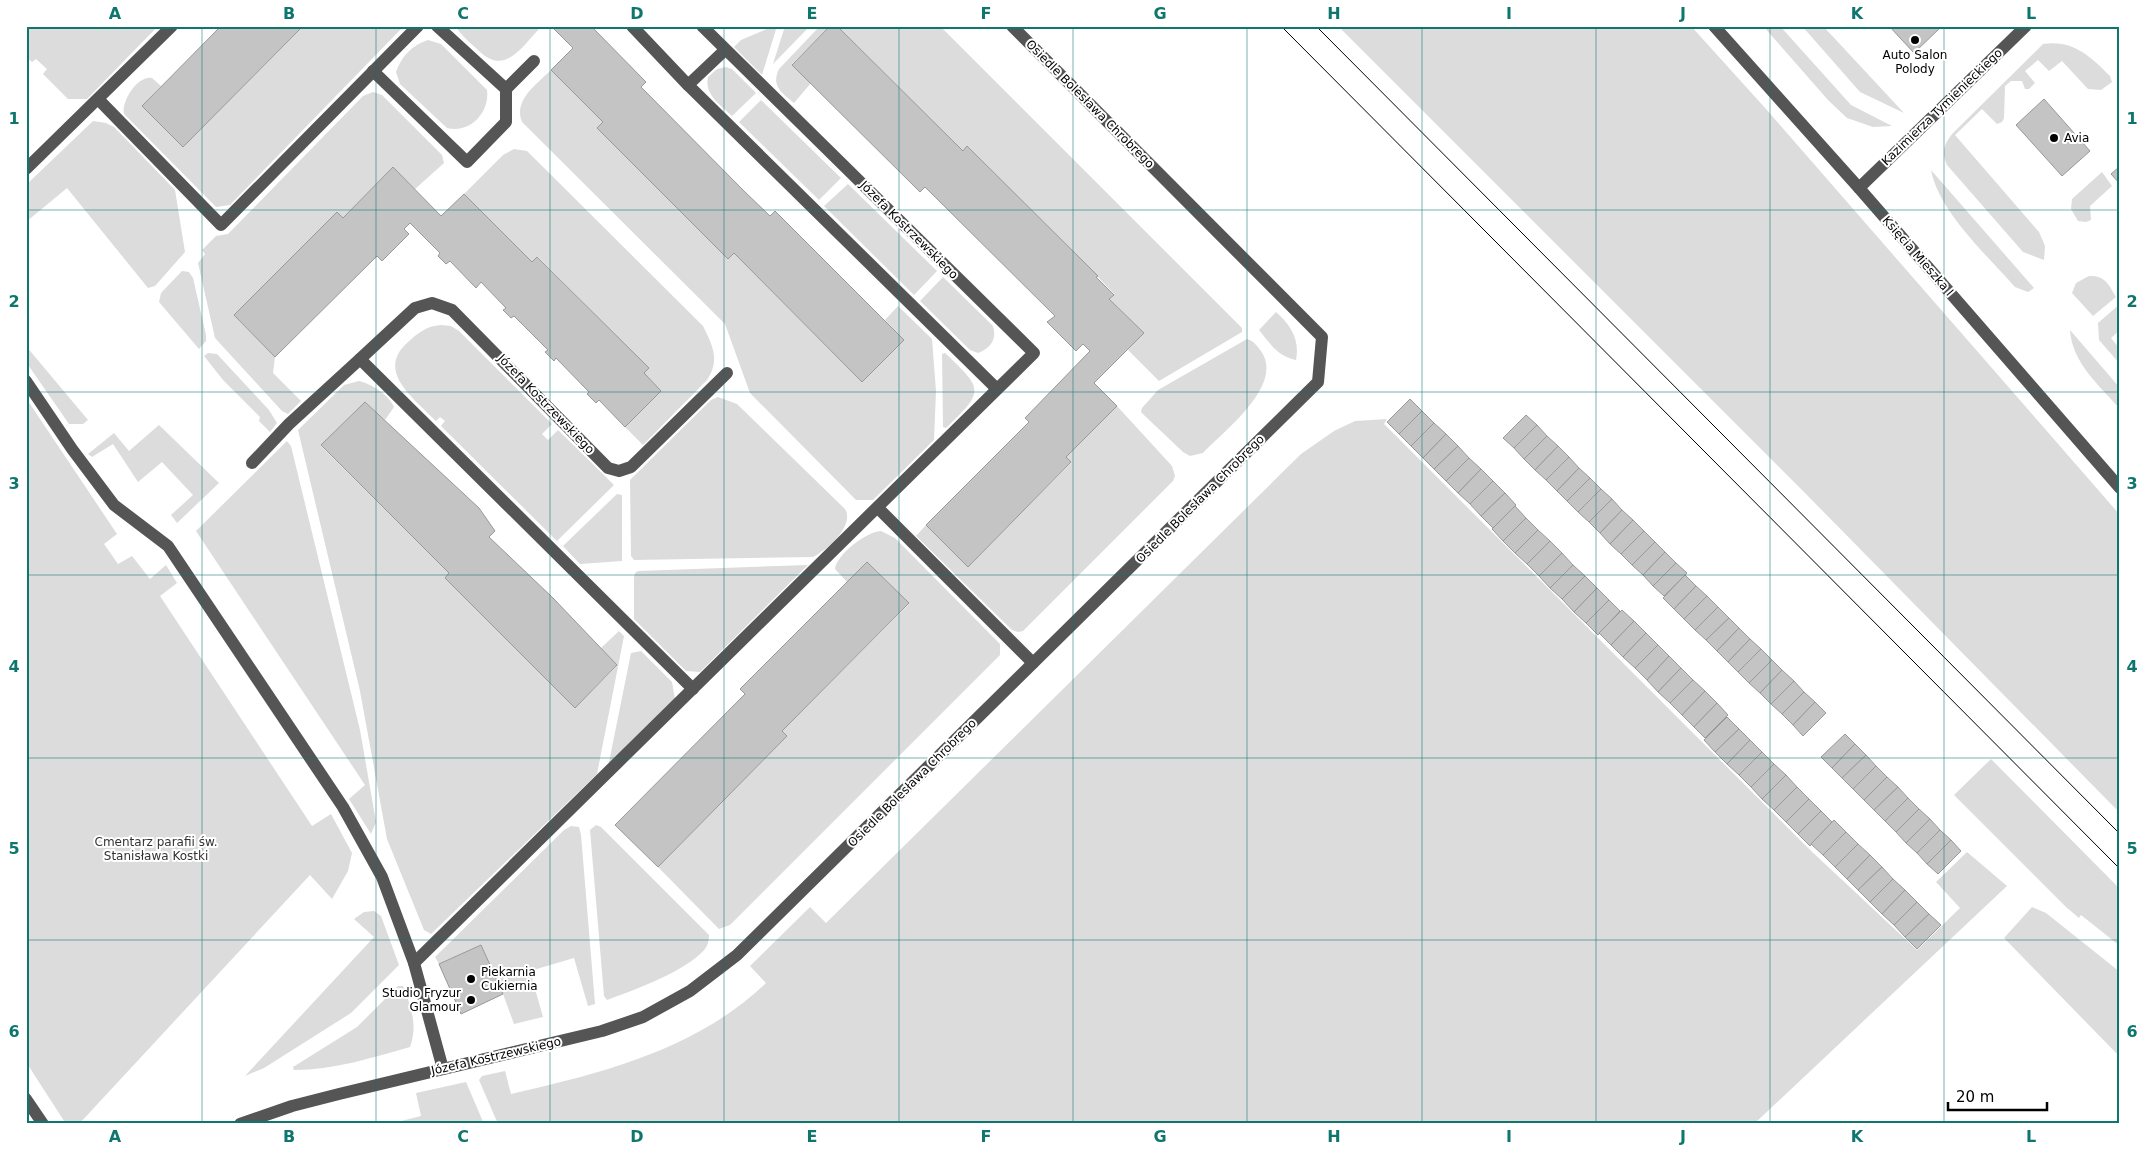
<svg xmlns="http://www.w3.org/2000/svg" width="2146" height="1150" font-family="'DejaVu Sans',sans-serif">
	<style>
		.green { fill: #dcdcdc }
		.building { fill: #c4c4c4; stroke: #999 }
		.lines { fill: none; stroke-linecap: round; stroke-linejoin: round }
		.minor { stroke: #555; stroke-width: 12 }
		.tram { stroke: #000; stroke-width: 1 }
		.grid { fill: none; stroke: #0f766e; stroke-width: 1; stroke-opacity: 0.55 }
		.poi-dot { fill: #000; stroke: #fff; stroke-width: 2 }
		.labels { text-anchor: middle; stroke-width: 4; stroke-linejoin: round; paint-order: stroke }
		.poi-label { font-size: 12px; fill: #000; stroke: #fff; text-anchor: start }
		.street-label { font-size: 12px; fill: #000; stroke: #fff }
		.park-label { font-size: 12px; fill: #333; stroke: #fff }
		.neatline { fill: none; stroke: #0f766e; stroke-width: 2 }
		.grid-label { font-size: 16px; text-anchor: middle; font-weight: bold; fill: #0f766e }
	</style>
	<rect width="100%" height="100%" fill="#fff"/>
	<g class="green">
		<path d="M26 26H158L87 99H68L43 74 47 69 36 59 32 62 26 57Z"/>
		<path d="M303 26H404L230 205 216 207 124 114C121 101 138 75 152 78L161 86 142 106 183 147Z"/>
		<path d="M455 26H542C521 47 505 78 477 49 469 42 461 35 455 26Z"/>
		<path d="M774 26H777L762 75 734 47 741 40Z"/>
		<path d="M785 26H810L773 64Z"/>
		<path d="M820 26H830L792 64 811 83 794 103C781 92 771 86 779 69Z"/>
		<path d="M837 26H940L1242 328V332L1159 381 1128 350 1143 333 1109 299 1114 294 1097 276 963 151Z"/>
		<path d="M1338 26H1691L1766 109 2120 515V813L1803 491Z"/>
		<path d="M1763 26H1780L1851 105 1892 126 1873 127 1847 118 1828 100Z"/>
		<path d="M1802 26H1823L1904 113 1860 92Z"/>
		<path d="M428 40 441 44 487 90C490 112 470 134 447 128L400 84 396 72C401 57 412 45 428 40Z"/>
		<path d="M2043 44C2073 39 2091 57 2110 76L2112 82 2101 90 2088 89 2062 61 2049 71 2038 60 2025 71 2035 83 2029 89H2025L2022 81H2011L2005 86 2004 118 2002 122 1997 124 1982 109 1955 135 2039 232 2045 246 2044 260 2023 252 1947 165C1941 152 1944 144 1953 133Z"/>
		<path d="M726 67 732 69 756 93 732 116C721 105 704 95 708 77L717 69Z"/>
		<path d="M551 70 603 122 597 128 728 259 734 253 862 382 904 340 885 320 898 306 932 339 936 391 934 440 873 500H856L750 393 725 324 522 122C513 100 537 84 551 70Z"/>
		<path d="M373 92 382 95 442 155 444 163 415 189 393 167 343 218 337 212 234 315 275 357 273 373 301 401 288 414 282 411 215 338 198 263 205 254 202 250 216 236 228 234 363 96Z"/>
		<path d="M761 100 841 178 819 200 739 122Z"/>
		<path d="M93 121 106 123 114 127 175 190 185 252 155 286 148 288 67 188 26 222V185Z"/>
		<path d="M514 149 527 151 703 326C713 346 720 360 707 380L643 445 625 427 644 373 648 368 538 257 532 262 464 194 503 155Z"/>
		<path d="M1931 170 2034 288 2028 292 2015 287C1987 255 1939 212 1931 170Z"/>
		<path d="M2102 172 2112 186 2090 206 2091 220 2086 222 2078 221 2071 209 2072 199Z"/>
		<path d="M848 184 937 271 914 295 824 206Z"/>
		<path d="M182 271 189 272 193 278 206 335V341L199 349 159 302 161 293Z"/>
		<path d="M2089 276C2105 275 2109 285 2116 297L2093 316 2072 293 2076 283Z"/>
		<path d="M943 277 993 326C997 339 991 348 978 353L970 350 920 301Z"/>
		<path d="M2120 304V330L2111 338 2120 349V364L2099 340 2098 323Z"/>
		<path d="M1276 312C1291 325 1300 340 1296 360 1278 356 1271 345 1259 330Z"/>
		<path d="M441 325 451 326 459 331 552 424 542 434 548 440 558 430 614 485 557 541 441 426 445 421 440 417 436 421C416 400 375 372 407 343 418 333 426 326 441 325Z"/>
		<path d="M2070 330 2120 388V409C2100 386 2072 363 2070 330Z"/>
		<path d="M1247 339C1254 341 1257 346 1261 351 1285 385 1224 431 1203 453L1190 456 1183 452 1145 416 1141 412 1142 408 1158 390Z"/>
		<path d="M26 346 88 420 83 424H69L26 362Z"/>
		<path d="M208 353 217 354 269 410 277 423 270 432 259 421 260 417 223 380 204 356Z"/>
		<path d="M945 353C984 390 984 391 946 428L943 427 942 354Z"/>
		<path d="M359 381C372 384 389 395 394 407L385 420 365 402 321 446 449 573 445 578 575 708 617 666 600 649 619 631 624 636 597 774 431 934 424 930 387 839 360 691 298 430 344 385Z"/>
		<path d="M718 397 737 404 845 509C855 526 827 550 813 557L634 560 631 556 630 480 711 400Z"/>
		<path d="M26 398 117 534 104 544 118 564 132 556 150 579 166 565 177 583 160 596 312 826 331 814 352 853 348 871 332 899 310 875 79 1124H66L26 1062Z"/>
		<path d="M1117 406 1172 466 1175 476 1173 481 1023 631 1018 632 1012 630 916 536 926 525 968 566 1071 463 1066 457Z"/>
		<path d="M1387 419 1384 424 1808 848 1917 950 1960 908 1936 882 1967 852 2007 886 1754 1124H498L479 1080 482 1076 505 1071 511 1094C602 1073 696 1050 766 983L750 966 810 907 826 923 1301 454 1334 431 1355 421Z"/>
		<path d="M159 425 219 483 177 523 171 515 193 495 162 462 138 482 113 444 92 457 88 454 114 433 129 451Z"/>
		<path d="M287 441 291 446 360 730 376 822 371 834 349 799 365 785 196 531Z"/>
		<path d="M617 494 622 495V561L580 564 563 546Z"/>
		<path d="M881 531 895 538 1000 644V655L730 925 719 929 658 867 787 736 782 731 909 604 867 562 847 582 835 569C837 554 866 532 881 531Z"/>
		<path d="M808 565 700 672 686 671 634 619V578L635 573 638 571Z"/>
		<path d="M641 651 672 682 675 699 608 767 631 653Z"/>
		<path d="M1991 759 2120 889V946L2081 915 2079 918 2066 907 1954 795Z"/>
		<path d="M596 825 601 827 709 935C709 940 708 945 705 949 687 971 634 990 607 1000L604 996 590 830Z"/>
		<path d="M571 826 579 827 581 835 595 1004 588 1006 574 958 530 971 543 1017 514 1024 503 994 481 945 439 964 435 957 564 830Z"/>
		<path d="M2032 907 2046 913 2120 972V1057L2004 938Z"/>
		<path d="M374 911 381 916 399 965 351 1013 264 1068 245 1076 374 937 354 919 364 912Z"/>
		<path d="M398 986H403C411 1007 418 1025 410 1047 371 1058 334 1070 294 1070L293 1067 357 1027Z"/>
		<path d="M466 1082 484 1124H389L421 1116 416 1093Z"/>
	</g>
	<g class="building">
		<path d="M221 26H303L183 147 142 106Z"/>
		<path d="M551 26H591L646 82 641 87 744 191 770 216 775 211 904 340 862 382 734 253 728 259 597 128 603 122 551 70 573 48Z"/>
		<path d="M830 26H837L963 151 967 146 1098 276 1096 277 1114 295 1109 299 1144 333 1094 383 1117 406 1066 457 1071 462 968 567 926 525 1029 422 1025 418 1090 351 1083 344 1076 351 1047 322 1055 316 925 187 920 192 792 65Z"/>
		<path d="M1889 26H1942L1914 53Z"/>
		<path d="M2044 99 2090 151 2062 176 2016 125Z"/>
		<path d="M2120 166V184L2111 174Z"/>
		<path d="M393 167 441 216 464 194 532 262 537 257 649 368 644 373 661 391 625 427 599 400 596 403 587 394 589 392 556 358 554 361 545 352 548 350 514 316 511 318 503 310 506 308 481 282 476 288 450 261 446 264 438 256 440 253 410 223 404 229 409 234 382 261 377 256 275 357 234 315 337 212 343 218Z"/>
		<path d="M1410 399 1422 411 1399 434 1387 422Z"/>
		<path d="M365 402 479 508 495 531 489 537 553 598 617 665 575 708 445 578 449 573 321 445Z"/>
		<path d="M1422 411 1434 423 1411 446 1399 434Z"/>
		<path d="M1526 415 1537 425 1514 448 1503 438Z"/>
		<path d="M1434 423 1446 434 1423 458 1411 446Z"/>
		<path d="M1537 425 1547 436 1524 459 1514 448Z"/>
		<path d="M1446 434 1458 446 1434 469 1423 458Z"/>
		<path d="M1547 436 1558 446 1535 470 1524 459Z"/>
		<path d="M1458 446 1469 458 1446 481 1434 469Z"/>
		<path d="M1558 446 1569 457 1546 480 1535 470Z"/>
		<path d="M1569 457 1579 468 1557 491 1546 480Z"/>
		<path d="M1469 458 1481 469 1458 493 1446 481Z"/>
		<path d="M1579 468 1590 478 1567 501 1557 491Z"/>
		<path d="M1481 469 1493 481 1470 504 1458 493Z"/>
		<path d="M1590 478 1601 489 1578 512 1567 501Z"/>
		<path d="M1493 481 1505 493 1481 516 1470 504Z"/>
		<path d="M1601 489 1612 499 1589 522 1578 512Z"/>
		<path d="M1505 493 1516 505 1493 528 1481 516Z"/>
		<path d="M1612 499 1622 510 1600 533 1589 522Z"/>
		<path d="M1515 506 1526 518 1503 541 1492 529Z"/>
		<path d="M1622 510 1633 520 1610 544 1600 533Z"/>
		<path d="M1526 518 1538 530 1515 553 1503 541Z"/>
		<path d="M1633 520 1644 531 1621 554 1610 544Z"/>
		<path d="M1538 530 1550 541 1527 564 1515 553Z"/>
		<path d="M1644 531 1655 542 1632 565 1621 554Z"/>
		<path d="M1550 541 1562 553 1539 576 1527 564Z"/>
		<path d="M1655 542 1665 552 1643 575 1632 565Z"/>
		<path d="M1665 552 1676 563 1653 586 1643 575Z"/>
		<path d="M1562 553 1573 565 1550 588 1539 576Z"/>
		<path d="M867 562 909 603 782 731 787 736 658 867 615 825 745 694 740 689Z"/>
		<path d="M1676 563 1687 573 1664 596 1653 586Z"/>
		<path d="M1573 565 1585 576 1562 599 1550 588Z"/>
		<path d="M1685 575 1696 586 1674 609 1663 598Z"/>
		<path d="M1585 576 1597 588 1574 612 1562 599Z"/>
		<path d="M1696 586 1707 596 1684 619 1674 609Z"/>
		<path d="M1597 588 1609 600 1586 623 1574 612Z"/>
		<path d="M1707 596 1718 607 1695 630 1684 619Z"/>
		<path d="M1609 600 1620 611 1598 635 1586 623Z"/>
		<path d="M1718 607 1729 618 1706 640 1695 630Z"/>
		<path d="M1622 610 1634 621 1611 645 1599 633Z"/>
		<path d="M1729 618 1739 628 1717 651 1706 640Z"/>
		<path d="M1634 621 1646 633 1623 657 1611 645Z"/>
		<path d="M1739 628 1750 639 1728 662 1717 651Z"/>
		<path d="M1646 633 1658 645 1635 668 1623 657Z"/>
		<path d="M1750 639 1761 649 1738 672 1728 662Z"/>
		<path d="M1658 645 1669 656 1647 680 1635 668Z"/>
		<path d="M1761 649 1772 660 1749 683 1738 672Z"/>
		<path d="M1669 656 1681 668 1658 692 1647 680Z"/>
		<path d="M1772 660 1782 670 1760 693 1749 683Z"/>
		<path d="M1681 668 1693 680 1670 703 1658 692Z"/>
		<path d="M1782 670 1794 681 1771 704 1760 693Z"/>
		<path d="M1693 680 1705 691 1682 715 1670 703Z"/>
		<path d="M1794 681 1804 692 1782 714 1771 704Z"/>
		<path d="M1705 691 1717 703 1694 727 1682 715Z"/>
		<path d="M1804 692 1815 702 1793 725 1782 714Z"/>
		<path d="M1815 702 1826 713 1803 736 1793 725Z"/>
		<path d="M1717 703 1728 715 1705 738 1694 727Z"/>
		<path d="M1727 717 1739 729 1715 752 1704 740Z"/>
		<path d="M1739 729 1750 740 1727 764 1715 752Z"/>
		<path d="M1845 734 1855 744 1832 768 1821 757Z"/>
		<path d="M1750 740 1762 752 1739 775 1727 764Z"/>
		<path d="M1855 744 1866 755 1842 778 1832 768Z"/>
		<path d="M1762 752 1774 764 1751 787 1739 775Z"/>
		<path d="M1866 755 1876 766 1853 789 1842 778Z"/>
		<path d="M1774 764 1786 775 1762 799 1751 787Z"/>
		<path d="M1876 766 1887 777 1864 800 1853 789Z"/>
		<path d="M1786 775 1797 787 1774 810 1762 799Z"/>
		<path d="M1887 777 1898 787 1874 810 1864 800Z"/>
		<path d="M1797 787 1809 799 1786 822 1774 810Z"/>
		<path d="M1898 787 1908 798 1885 821 1874 810Z"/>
		<path d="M1908 798 1919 809 1896 832 1885 821Z"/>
		<path d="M1809 799 1821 811 1798 834 1786 822Z"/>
		<path d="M1919 809 1930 819 1906 843 1896 832Z"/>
		<path d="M1821 811 1832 822 1810 846 1798 834Z"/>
		<path d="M1930 819 1940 830 1917 853 1906 843Z"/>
		<path d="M1834 820 1846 832 1823 855 1811 844Z"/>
		<path d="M1940 830 1951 840 1927 864 1917 853Z"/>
		<path d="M1846 832 1858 844 1835 867 1823 855Z"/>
		<path d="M1951 840 1961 851 1938 874 1927 864Z"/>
		<path d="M1858 844 1870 855 1847 879 1835 867Z"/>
		<path d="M1870 855 1882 867 1858 890 1847 879Z"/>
		<path d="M1882 867 1893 879 1870 902 1858 890Z"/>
		<path d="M1893 879 1905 890 1882 914 1870 902Z"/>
		<path d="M1905 890 1917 902 1894 925 1882 914Z"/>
		<path d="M1917 902 1929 914 1905 937 1894 925Z"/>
		<path d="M1929 914 1941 925 1917 949 1905 937Z"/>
		<path d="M481 945 503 994 461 1014 439 964Z"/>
	</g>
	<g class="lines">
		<g class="minor">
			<path d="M437 26 506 89"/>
			<path d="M632 26 688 85"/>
			<path d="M1714 26 1859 188 2120 488"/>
			<path d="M725 50 688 85 997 389"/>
			<path d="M373 71 467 162 506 122V89L534 61"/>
			<path d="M98 99 221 225 418 26"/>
			<path d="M26 169 172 26"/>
			<path d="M1859 188 2026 26"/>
			<path d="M360 359 415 308 432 303 452 310 608 468 619 471 631 467 727 373"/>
			<path d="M26 381 72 449 114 505 168 546 343 807 382 877 414 963 443 1069"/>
			<path d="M252 463 289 424 360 359 693 689"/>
			<path d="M878 508 1033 663"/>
			<path d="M414 963 1034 353 702 26"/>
			<path d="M26 1099 43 1124"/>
			<path d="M240 1124 292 1106 339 1094 602 1031 643 1017 690 991 737 955 1318 382 1322 337 1012 26"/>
		</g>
		<g class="tram">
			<path d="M1281 26 2120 869"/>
			<path d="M1316 26 2120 834"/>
		</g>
	</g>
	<path class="grid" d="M202 26V1124M376 26V1124M550 26V1124M724 26V1124M899 26V1124M1073 26V1124M1247 26V1124M1422 26V1124M1596 26V1124M1770 26V1124M1944 26V1124M26 210H2120M26 392H2120M26 575H2120M26 758H2120M26 940H2120"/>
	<g class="poi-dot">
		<circle cx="1915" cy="40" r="5"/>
		<circle cx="2054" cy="138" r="5"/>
		<circle cx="471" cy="979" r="5"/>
		<circle cx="471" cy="1000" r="5"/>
	</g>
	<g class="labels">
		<g class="poi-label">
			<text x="1915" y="59" text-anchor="middle">Auto Salon<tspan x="1915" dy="14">Polody</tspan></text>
			<text x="2064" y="142">Avia</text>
			<text x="481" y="976">Piekarnia<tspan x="481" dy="14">Cukiernia</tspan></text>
			<text x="461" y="997" text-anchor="end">Studio Fryzur<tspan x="461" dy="14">Glamour</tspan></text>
		</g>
		<g class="street-label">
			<text transform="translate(1090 104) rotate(45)" y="4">Osiedle Bolesława Chrobrego</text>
			<text transform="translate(1942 107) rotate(-44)" y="4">Kazimierza Tymienieckiego</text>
			<text transform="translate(909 230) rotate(45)" y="4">Józefa Kostrzewskiego</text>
			<text transform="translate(1918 256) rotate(49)" y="4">Księcia Mieszka I</text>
			<text transform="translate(546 404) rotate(46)" y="4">Józefa Kostrzewskiego</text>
			<text transform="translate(1200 499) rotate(-45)" y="4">Osiedle Bolesława Chrobrego</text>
			<text transform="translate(912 783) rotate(-45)" y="4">Osiedle Bolesława Chrobrego</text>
			<text transform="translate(496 1056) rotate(-13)" y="4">Józefa Kostrzewskiego</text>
		</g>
		<g class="park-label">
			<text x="156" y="846">Cmentarz parafii św.<tspan x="156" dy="14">Stanisława Kostki</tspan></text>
		</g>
	</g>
	<rect width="2146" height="1150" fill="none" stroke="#ffffff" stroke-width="55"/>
	<path d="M1948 1102v8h99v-8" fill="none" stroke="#000000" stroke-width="2.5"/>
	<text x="1956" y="1102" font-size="15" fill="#000000" stroke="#ffffff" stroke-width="4" paint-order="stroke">20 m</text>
	<rect x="28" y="28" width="2090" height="1094" class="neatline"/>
	<g class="grid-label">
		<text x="115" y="19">A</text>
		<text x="289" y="19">B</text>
		<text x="463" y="19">C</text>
		<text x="637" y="19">D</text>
		<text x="812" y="19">E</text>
		<text x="986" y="19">F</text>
		<text x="1160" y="19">G</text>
		<text x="1334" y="19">H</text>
		<text x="1509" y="19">I</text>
		<text x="1683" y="19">J</text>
		<text x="1857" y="19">K</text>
		<text x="2031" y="19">L</text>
		<text x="14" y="124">1</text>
		<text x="2132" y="124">1</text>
		<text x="14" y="307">2</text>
		<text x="2132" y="307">2</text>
		<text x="14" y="489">3</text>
		<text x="2132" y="489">3</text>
		<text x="14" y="672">4</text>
		<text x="2132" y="672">4</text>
		<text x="14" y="854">5</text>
		<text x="2132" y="854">5</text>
		<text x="14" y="1037">6</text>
		<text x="2132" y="1037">6</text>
		<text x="115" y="1142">A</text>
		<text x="289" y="1142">B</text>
		<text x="463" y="1142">C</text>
		<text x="637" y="1142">D</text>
		<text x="812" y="1142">E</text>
		<text x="986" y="1142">F</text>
		<text x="1160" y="1142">G</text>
		<text x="1334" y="1142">H</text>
		<text x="1509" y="1142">I</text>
		<text x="1683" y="1142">J</text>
		<text x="1857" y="1142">K</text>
		<text x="2031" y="1142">L</text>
	</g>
</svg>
